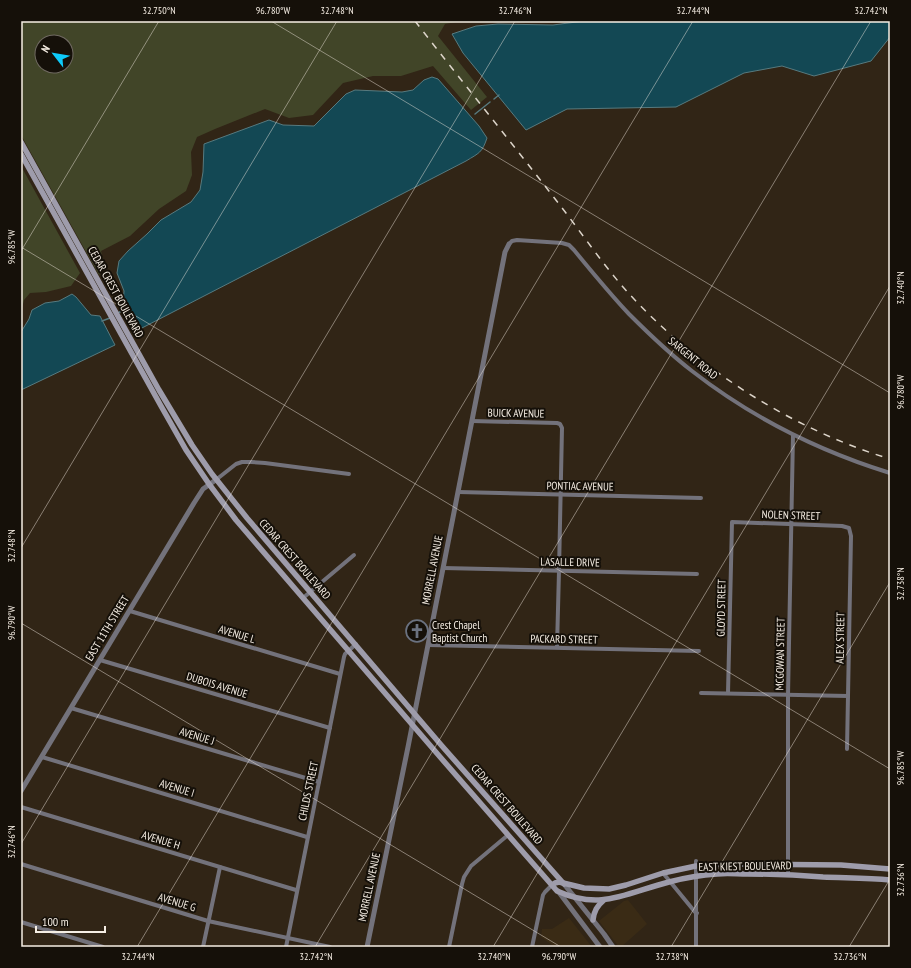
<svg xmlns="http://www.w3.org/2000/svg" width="911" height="968" font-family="'PT Sans Narrow',sans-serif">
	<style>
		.built { fill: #3a2b15 }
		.green { fill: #414528; fill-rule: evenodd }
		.water { fill: #134854; stroke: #577a7f }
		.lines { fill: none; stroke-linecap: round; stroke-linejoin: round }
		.stream { stroke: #577a7f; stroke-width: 1.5 }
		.minor { stroke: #73727b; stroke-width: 4 }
		.tertiary { stroke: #73727b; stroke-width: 5 }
		.secondary { stroke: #9e9cab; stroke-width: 5.5 }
		.rail { stroke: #dcd4c9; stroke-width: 1.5; stroke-dasharray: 7 7; stroke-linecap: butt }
		.ticks { fill: none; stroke: #f6eee4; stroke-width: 1; stroke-opacity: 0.45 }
		.labels { text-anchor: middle; stroke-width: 4; stroke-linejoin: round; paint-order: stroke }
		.street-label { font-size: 11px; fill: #f6eee4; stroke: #151009 }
		.poi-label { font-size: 11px; fill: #f6eee4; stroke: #151009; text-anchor: start }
		.neatline { fill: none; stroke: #f6eee4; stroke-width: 1.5 }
		.ticks-label { font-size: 10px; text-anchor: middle; fill: #f6eee4 }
	</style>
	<rect width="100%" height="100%" fill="#312516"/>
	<g class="built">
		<path d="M628 900 647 924 621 947H619L599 921 624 901Z"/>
		<path d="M569 918 592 947H555L541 937 542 929H552Z"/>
	</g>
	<g class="green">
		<path d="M21 21H462L445 24 438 36 487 97 471 110 433 66 401 76H373L343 83 313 115 289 118 265 109 215 129 197 137 191 152 192 175 186 191 159 209 130 236 101 251 105 268 99 275 21 135ZM42 42H66V66H42Z"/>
		<path d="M21 166 80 273 71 286 46 292 30 293 24 300 21 312Z"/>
	</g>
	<g class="water">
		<path d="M584 21H890V37L871 61 814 76 782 66 744 73 676 107 567 109 526 130 463 53 452 34 476 26 498 24 553 25Z"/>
		<path d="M432 77 438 79 479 126 487 138C482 153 479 153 466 161L140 329 130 322 124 309 123 305 124 291 117 273 119 261 128 251 147 234 161 220 191 202 200 190 203 172 204 144 269 120 283 125 314 126 346 94 355 90 402 92 413 90 424 80Z"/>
		<path d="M72 294 76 297 91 315 100 316 115 345 21 390V332L29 319 32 310 45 303 59 301Z"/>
	</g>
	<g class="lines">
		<g class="stream">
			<path d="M494 99 499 95"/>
			<path d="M475 114 490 102"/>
			<path d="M118 313 125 309"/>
			<path d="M102 321 110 318"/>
		</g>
		<g class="minor">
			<path d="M509 244 512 241 517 240 562 243 569 245 574 250C592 272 610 294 629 314 649 334 670 354 692 371 751 417 819 451 890 473"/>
			<path d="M472 421 557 423 560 424 562 428 559 571 557 647"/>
			<path d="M217 479 236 464 242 462H251L265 463 349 474"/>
			<path d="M458 492 701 498"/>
			<path d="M443 568 697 574"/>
			<path d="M303 598 354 555"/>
			<path d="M130 611 340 674"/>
			<path d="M428 645 699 651"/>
			<path d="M100 660 330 728"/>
			<path d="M701 693 848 696"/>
			<path d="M728 693 732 522 842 526 849 528 851 536 847 749"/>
			<path d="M71 708 319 782"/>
			<path d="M42 757 307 837"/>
			<path d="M21 807 296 890"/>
			<path d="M21 864 208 921 330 947"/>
			<path d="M663 873 695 912 697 913"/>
			<path d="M788 874V695L793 435"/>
			<path d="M21 922 103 947"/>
			<path d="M203 947 220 867"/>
			<path d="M286 947 344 657 345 654 356 644"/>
			<path d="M449 947 462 884 464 877 471 866 508 835"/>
			<path d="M532 947 543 895 545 892 552 885"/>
			<path d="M696 947V861"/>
		</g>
		<g class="tertiary">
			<path d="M21 791 194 503 203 489 217 479"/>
			<path d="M564 884 604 934 613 947"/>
			<path d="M558 891 600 947"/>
			<path d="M367 947 408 747 505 252 509 244"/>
		</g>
		<g class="secondary">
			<path d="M21 142 159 390 192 445 212 474 247 518 442 746 564 884"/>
			<path d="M21 154 161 406 186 450 209 484 236 520 303 598 441 758 557 891C601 911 626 893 669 882 684 878 700 875 717 874 727 873 737 874 747 874 773 874 798 875 823 877 845 878 868 878 890 880"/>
			<path d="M552 885 555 883 559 882 584 888 609 889 626 885 663 873 696 866 718 864 841 865 890 869"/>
			<path d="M593 920C594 911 597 906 604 900"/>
		</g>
		<path class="rail" d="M415 21C460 79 507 137 552 195 576 225 598 258 623 287 693 366 789 428 890 459"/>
	</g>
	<path class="ticks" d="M271 21 890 393M21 247 890 769M21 251 159 21M21 548 337 21M21 623 561 947M21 844 515 21M137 947 693 21M315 947 871 21M493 947 890 286M671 947 890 582M849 947 890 879"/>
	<defs>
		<g id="church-ring" transform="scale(1.15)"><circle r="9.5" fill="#151009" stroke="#6b7280" stroke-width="1.5"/><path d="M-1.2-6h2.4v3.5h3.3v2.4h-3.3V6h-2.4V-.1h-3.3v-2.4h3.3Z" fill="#6b7280"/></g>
	</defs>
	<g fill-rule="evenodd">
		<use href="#church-ring" x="417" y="631"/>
	</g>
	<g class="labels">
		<g class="street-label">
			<text transform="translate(116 292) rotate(61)" y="4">CEDAR CREST BOULEVARD</text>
			<text transform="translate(693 358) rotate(39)" y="4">SARGENT ROAD</text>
			<text transform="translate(516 413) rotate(1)" y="4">BUICK AVENUE</text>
			<text transform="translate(580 486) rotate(1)" y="4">PONTIAC AVENUE</text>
			<text transform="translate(791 515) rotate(2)" y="4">NOLEN STREET</text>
			<text transform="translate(295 559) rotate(49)" y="4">CEDAR CREST BOULEVARD</text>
			<text transform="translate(570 562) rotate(1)" y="4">LASALLE DRIVE</text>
			<text transform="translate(432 570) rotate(-79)" y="4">MORRELL AVENUE</text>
			<text transform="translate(721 608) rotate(-89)" y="4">GLOYD STREET</text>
			<text transform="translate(107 628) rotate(-59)" y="4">EAST 11TH STREET</text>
			<text transform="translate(237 634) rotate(17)" y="4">AVENUE L</text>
			<text transform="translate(840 638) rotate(-89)" y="4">ALEX STREET</text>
			<text transform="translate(564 639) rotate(1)" y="4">PACKARD STREET</text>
			<text transform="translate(780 654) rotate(-89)" y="4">MCGOWAN STREET</text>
			<text transform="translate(217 685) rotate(17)" y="4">DUBOIS AVENUE</text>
			<text transform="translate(197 736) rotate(17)" y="4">AVENUE J</text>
			<text transform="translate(177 788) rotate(17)" y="4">AVENUE I</text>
			<text transform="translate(308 791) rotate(-78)" y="4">CHILDS STREET</text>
			<text transform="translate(507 804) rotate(49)" y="4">CEDAR CREST BOULEVARD</text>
			<text transform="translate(161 840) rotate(17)" y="4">AVENUE H</text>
			<text transform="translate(745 866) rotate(-1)" y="4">EAST KIEST BOULEVARD</text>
			<text transform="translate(369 887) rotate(-78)" y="4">MORRELL AVENUE</text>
			<text transform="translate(177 902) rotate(17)" y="4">AVENUE G</text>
		</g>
		<g class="poi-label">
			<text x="432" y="629">Crest Chapel<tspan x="432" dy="13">Baptist Church</tspan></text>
		</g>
	</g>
	<rect width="911" height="968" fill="none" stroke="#151009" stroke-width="44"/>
	<g transform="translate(54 54) rotate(301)"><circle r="19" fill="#151009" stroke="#6f6961"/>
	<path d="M0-3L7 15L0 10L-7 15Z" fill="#0ecafa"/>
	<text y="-6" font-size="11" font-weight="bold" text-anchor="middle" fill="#f6eee4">N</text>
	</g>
	<path d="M36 926v6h69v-6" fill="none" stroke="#f6eee4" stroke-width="2"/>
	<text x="42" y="926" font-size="12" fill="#f6eee4" stroke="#151009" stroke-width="3" paint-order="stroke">100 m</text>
	<rect x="22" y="22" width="867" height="924" class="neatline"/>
	<g class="ticks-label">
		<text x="159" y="14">32.750°N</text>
		<text x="273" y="14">96.780°W</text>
		<text x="337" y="14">32.748°N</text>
		<text x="515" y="14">32.746°N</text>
		<text x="693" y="14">32.744°N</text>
		<text x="871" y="14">32.742°N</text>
		<text transform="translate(11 247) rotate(-90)" y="4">96.785°W</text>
		<text transform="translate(900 288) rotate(-90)" y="4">32.740°N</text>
		<text transform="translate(900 392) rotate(-90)" y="4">96.780°W</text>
		<text transform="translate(11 546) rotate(-90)" y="4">32.748°N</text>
		<text transform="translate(900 584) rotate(-90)" y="4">32.738°N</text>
		<text transform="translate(11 623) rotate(-90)" y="4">96.790°W</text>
		<text transform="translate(900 768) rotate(-90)" y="4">96.785°W</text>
		<text transform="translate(11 842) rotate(-90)" y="4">32.746°N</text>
		<text transform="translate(900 880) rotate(-90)" y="4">32.736°N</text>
		<text x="138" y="960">32.744°N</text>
		<text x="316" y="960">32.742°N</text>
		<text x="494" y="960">32.740°N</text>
		<text x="559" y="960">96.790°W</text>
		<text x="672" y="960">32.738°N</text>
		<text x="850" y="960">32.736°N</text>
	</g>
</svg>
